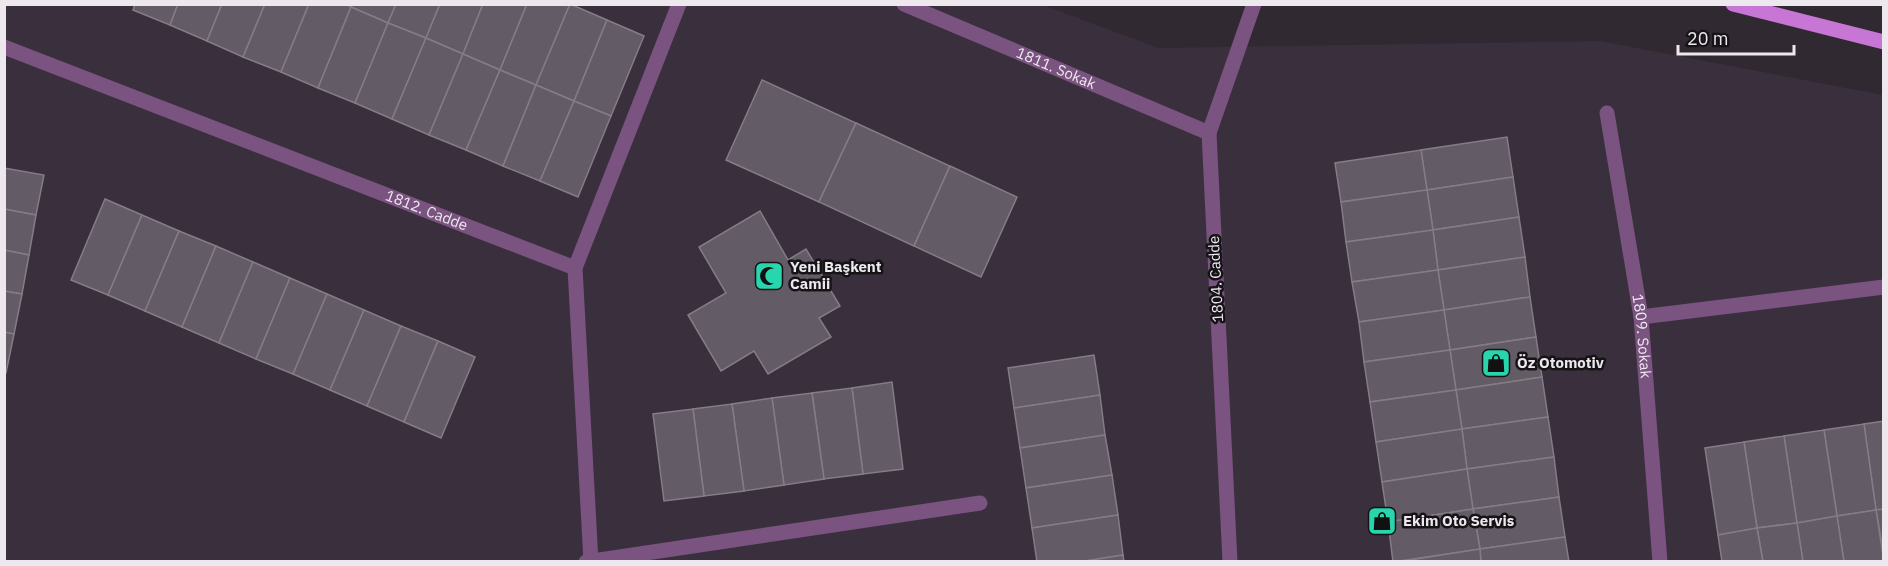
<svg xmlns="http://www.w3.org/2000/svg" width="1888" height="566" font-family="'IBM Plex Sans',sans-serif">
	<style>
		.built { fill: #3a2f3c }
		.building { fill: #635b65; stroke: #857c86; stroke-width: 1.5 }
		.lines { fill: none; stroke-linecap: round; stroke-linejoin: round }
		.minor { stroke: #7a5380; stroke-width: 15 }
		.primary { stroke: #c876d5; stroke-width: 15 }
		.labels { text-anchor: middle; stroke-width: 5; stroke-linejoin: round; paint-order: stroke }
		.street-label { font-size: 15px; fill: #ede8ee; stroke: #161317 }
		.poi-label { font-size: 15px; font-weight: bold; fill: #ede8ee; stroke: #161317; text-anchor: start }
	</style>
	<rect width="100%" height="100%" fill="#302931"/>
	<path class="built" d="M4 5H1043L1158 48 1600 41 1883 95V561H5Z"/>
	<g class="building">
		<path d="M135 4H178L170 25 133 10Z"/>
		<path d="M178 4H222L207 41 170 25Z"/>
		<path d="M222 4H265L243 57 207 41Z"/>
		<path d="M265 4H309L281 72 243 57Z"/>
		<path d="M309 4H345L351 7 318 88 281 72Z"/>
		<path d="M352 4H396L388 23 351 7Z"/>
		<path d="M396 4H440L426 38 388 23Z"/>
		<path d="M440 4H483L463 54 426 38Z"/>
		<path d="M483 4H527L500 70 463 54Z"/>
		<path d="M527 4H570L536 85 500 70Z"/>
		<path d="M570 4 607 20 574 101 536 85Z"/>
		<path d="M351 7 388 23 355 103 318 88Z"/>
		<path d="M607 20 644 36 611 116 574 101Z"/>
		<path d="M388 23 426 38 392 119 355 103Z"/>
		<path d="M426 38 463 54 429 135 392 119Z"/>
		<path d="M463 54 500 70 466 150 429 135Z"/>
		<path d="M500 70 536 85 503 166 466 150Z"/>
		<path d="M762 80 856 123 819 202 726 160Z"/>
		<path d="M536 85 574 101 540 181 503 166Z"/>
		<path d="M574 101 611 116 578 197 540 181Z"/>
		<path d="M856 123 950 166 914 246 819 202Z"/>
		<path d="M1507 137 1513 177 1427 190 1421 150Z"/>
		<path d="M1421 150 1427 190 1341 202 1335 163Z"/>
		<path d="M950 166 1017 197 981 277 914 246Z"/>
		<path d="M4 168 44 175 36 215 4 209Z"/>
		<path d="M1513 177 1519 217 1433 230 1427 190Z"/>
		<path d="M1427 190 1433 230 1346 242 1341 202Z"/>
		<path d="M105 199 142 215 108 295 71 280Z"/>
		<path d="M4 209 36 215 29 255 4 250Z"/>
		<path d="M760 211 788 260 806 249 840 306 819 318 831 337 768 374 754 351 721 371 688 315 726 293 699 247Z"/>
		<path d="M142 215 179 231 145 311 108 295Z"/>
		<path d="M1519 217 1525 257 1438 270 1433 230Z"/>
		<path d="M1433 230 1438 270 1352 282 1346 242Z"/>
		<path d="M179 231 216 246 182 327 145 311Z"/>
		<path d="M216 246 253 262 219 343 182 327Z"/>
		<path d="M4 250 29 255 22 294 4 291Z"/>
		<path d="M1525 257 1530 297 1444 310 1438 270Z"/>
		<path d="M253 262 290 278 256 359 219 343Z"/>
		<path d="M1438 270 1444 310 1359 322 1352 282Z"/>
		<path d="M290 278 327 294 293 374 256 359Z"/>
		<path d="M4 291 22 294 14 334 4 332Z"/>
		<path d="M327 294 364 310 330 390 293 374Z"/>
		<path d="M1530 297 1536 337 1450 350 1444 310Z"/>
		<path d="M364 310 401 326 367 406 330 390Z"/>
		<path d="M1444 310 1450 350 1364 362 1359 322Z"/>
		<path d="M401 326 438 341 404 422 367 406Z"/>
		<path d="M4 332 14 334 6 373H4Z"/>
		<path d="M1536 337 1542 377 1456 390 1450 350Z"/>
		<path d="M438 341 475 357 441 438 404 422Z"/>
		<path d="M1450 350 1456 390 1370 402 1364 362Z"/>
		<path d="M1094 355 1100 395 1014 408 1008 368Z"/>
		<path d="M1542 377 1548 417 1462 429 1456 390Z"/>
		<path d="M892 382 903 469 863 474 852 388Z"/>
		<path d="M852 388 863 474 824 479 812 393Z"/>
		<path d="M1456 390 1462 429 1376 442 1370 402Z"/>
		<path d="M812 393 824 479 784 485 772 398Z"/>
		<path d="M1100 395 1105 435 1020 448 1014 408Z"/>
		<path d="M772 398 784 485 744 491 732 404Z"/>
		<path d="M732 404 744 491 704 496 693 409Z"/>
		<path d="M693 409 704 496 664 501 653 414Z"/>
		<path d="M1548 417 1554 457 1467 469 1462 429Z"/>
		<path d="M1884 421V509L1876 510 1864 424Z"/>
		<path d="M1864 424 1876 510 1837 516 1824 430Z"/>
		<path d="M1462 429 1467 469 1382 482 1376 442Z"/>
		<path d="M1824 430 1837 516 1797 523 1784 436Z"/>
		<path d="M1105 435 1112 475 1026 488 1020 448Z"/>
		<path d="M1784 436 1797 523 1757 528 1744 442Z"/>
		<path d="M1744 442 1757 528 1718 535 1705 448Z"/>
		<path d="M1554 457 1559 497 1473 509 1467 469Z"/>
		<path d="M1467 469 1473 509 1388 522 1382 482Z"/>
		<path d="M1112 475 1118 515 1032 528 1026 488Z"/>
		<path d="M1559 497 1565 537 1480 549 1473 509Z"/>
		<path d="M1473 509 1480 549 1393 562 1388 522Z"/>
		<path d="M1884 509V556L1876 510Z"/>
		<path d="M1876 510 1884 562H1844L1837 516Z"/>
		<path d="M1118 515 1123 555 1079 562H1037L1032 528Z"/>
		<path d="M1837 516 1844 562H1803L1797 523Z"/>
		<path d="M1797 523 1803 562H1763L1757 528Z"/>
		<path d="M1757 528 1763 562H1722L1718 535Z"/>
		<path d="M1565 537 1569 562H1481L1480 549Z"/>
		<path d="M1480 549 1481 562H1397Z"/>
		<path d="M1123 555 1124 562H1079Z"/>
	</g>
	<g class="lines">
		<g class="minor">
			<path id="s1" d="M904 4 1209 133"/>
			<path id="s2" d="M4 47 575 268 591 562"/>
			<path id="s3" d="M1607 113 1641 317 1660 562"/>
			<path d="M575 268 679 4"/>
			<path d="M1641 317 1884 287"/>
			<path d="M586 562 980 503"/>
			<path d="M1230 562 1209 133 1254 4"/>
		</g>
		<path class="primary" d="M1733 4 1884 42"/>
	</g>
	<defs>
		<g id="mosque-square" transform="scale(1.5)"><rect x="-9" y="-9" width="18" height="18" rx="4" fill="#29d5ad" stroke="#161317"/><path d="M3.5-4.9A6 6 0 1 0 3.5 4.9A5 5 0 1 1 3.5-4.9Z" fill="#111"/></g>
		<g id="shop-square" transform="scale(1.5)"><rect x="-9" y="-9" width="18" height="18" rx="4" fill="#29d5ad" stroke="#161317"/><path d="M-5-2.5h2.3a2.7 3.5 0 0 1 5.4 0H5L5.5 6h-11ZM-1.5-2.5h3a1.5 2.3 0 0 0-3 0Z" fill="#111"/></g>
	</defs>
	<g fill-rule="evenodd">
		<use href="#mosque-square" x="769" y="276"/>
		<use href="#shop-square" x="1496" y="363"/>
		<use href="#shop-square" x="1382" y="521"/>
	</g>
	<g class="labels">
		<g class="street-label">
			<text dy="5" stroke="none"><textPath href="#s1" startOffset="165">1811. Sokak</textPath></text>
			<text dy="5" stroke="none"><textPath href="#s2" startOffset="453">1812. Cadde</textPath></text>
			<text transform="translate(1216 279) rotate(-93)" y="5">1804. Cadde</text>
			<text dy="5" stroke="none"><textPath href="#s3" startOffset="226">1809. Sokak</textPath></text>
		</g>
		<g class="poi-label">
			<text x="790" y="272">Yeni Başkent<tspan x="790" dy="17">Camii</tspan></text>
			<text x="1517" y="368">Öz Otomotiv</text>
			<text x="1403" y="526">Ekim Oto Servis</text>
		</g>
	</g>
	<rect width="1888" height="566" fill="none" stroke="#ede8ee" stroke-width="12"/>
	<path d="M1678 45v9h116v-9" fill="none" stroke="#ede8ee" stroke-width="3"/>
	<text x="1687" y="45" font-size="18" fill="#ede8ee" stroke="#161317" stroke-width="4.5" paint-order="stroke">20 m</text>
</svg>
